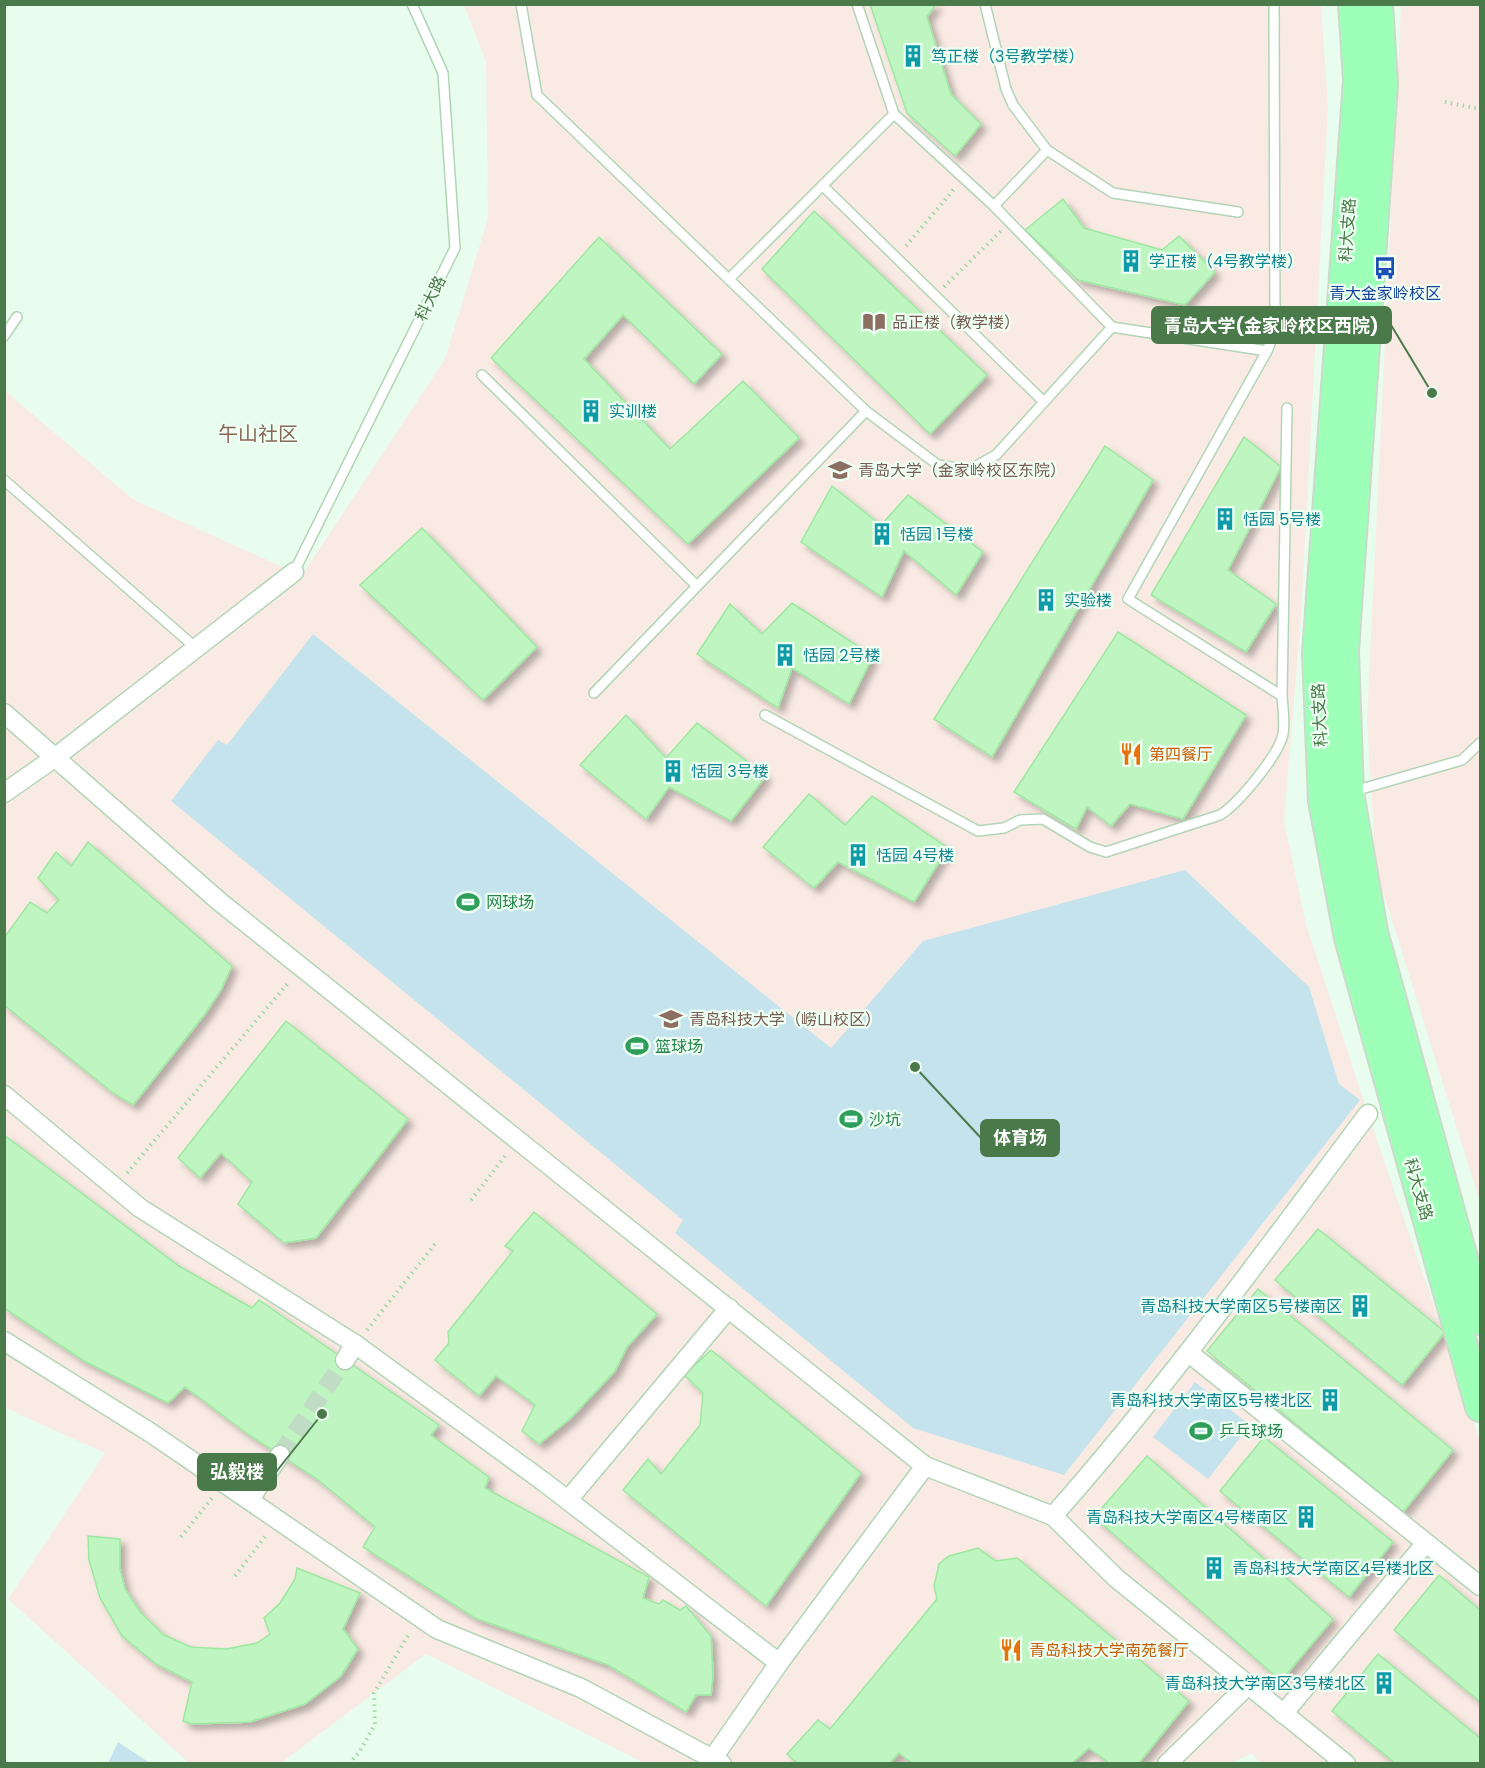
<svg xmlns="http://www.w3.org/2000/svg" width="1485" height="1768" font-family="Poppins,'Noto Sans SC',sans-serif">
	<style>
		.education { fill: #faeae4 }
		.green { fill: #c5e3ed }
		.building { fill: #bef5c0; stroke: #9de8a0; stroke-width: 1.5; filter: url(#shadow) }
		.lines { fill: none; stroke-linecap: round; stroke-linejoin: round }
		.street-tunnel { stroke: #c0dcc5; stroke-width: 18; stroke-dasharray: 18 9; stroke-linecap: butt }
		.lane-casing { stroke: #b2d5b6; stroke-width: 12 }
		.street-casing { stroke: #b2d5b6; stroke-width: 21 }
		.primary-casing { stroke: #ccdacc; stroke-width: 32 }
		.path { stroke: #a0daa2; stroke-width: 4; stroke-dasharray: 1.5 4.5; stroke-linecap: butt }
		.lane { stroke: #fff; stroke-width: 9 }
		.street { stroke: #fff; stroke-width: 18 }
		.primary { stroke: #9effb9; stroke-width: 28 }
		.labels { text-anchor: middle; stroke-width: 4.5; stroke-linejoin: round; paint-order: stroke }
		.culture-label { font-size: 16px; fill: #0d838f; stroke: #effff3; text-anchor: start }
		.street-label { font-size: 16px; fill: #4a7a4a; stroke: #effff3 }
		.transit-label { font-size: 16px; fill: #164399; stroke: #effff3 }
		.education-label { font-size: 16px; fill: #785e54; stroke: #effff3; text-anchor: start }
		.food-label { font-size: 16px; fill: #c56008; stroke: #effff3; text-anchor: start }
		.leisure-label { font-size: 16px; fill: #27864d; stroke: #effff3; text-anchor: start }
		.quarter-label { font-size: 20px; fill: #886859; stroke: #effff3 }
		.leader { fill: none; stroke: #4a7a4a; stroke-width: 2 }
		.callout-dot { fill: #4a7a4a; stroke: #effff3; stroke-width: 2 }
		.callout { fill: #4a7a4a; stroke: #4a7a4a; stroke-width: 2 }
		.callout-label { font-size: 18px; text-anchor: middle; font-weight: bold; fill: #fff }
	</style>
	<defs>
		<filter id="shadow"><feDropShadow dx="5.5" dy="5.5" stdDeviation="3" flood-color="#0004"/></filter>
	</defs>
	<rect width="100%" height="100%" fill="#e8fdee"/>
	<g class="education">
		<path d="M464 5H1321L1328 106 1301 617 1284 821 1306 924 1368 1114 1480 1440V1763L1262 1764 1251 1753 1230 1764 644 1763 426 1654 281 1763H189L8 1599 105 1453 5 1408 4 390 134 500 294 572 298 581 445 359 488 218 486 62Z"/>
		<path d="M1401 5H1480V1202L1376 869 1367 719Z"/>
	</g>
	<g class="green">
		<path d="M313 634 831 1048 923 941 1185 870 1309 987 1339 1084 1360 1100 1064 1475 913 1428 675 1233 683 1220 171 801 218 740 227 745Z"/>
		<path d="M1195 1382 1250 1425 1208 1479 1153 1437Z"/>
		<path d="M118 1742 150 1763H108Z"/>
	</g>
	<g class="building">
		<path d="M870 4H936L927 17 951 94 981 124 955 156 907 113Z"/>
		<path d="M1063 199 1084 228 1162 250 1179 236 1215 272 1185 305 1078 280 1025 230Z"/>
		<path d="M814 211 987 375 930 434 762 269Z"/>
		<path d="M599 237 722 354 694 384 623 315 584 359 670 449 743 381 799 438 688 544 491 358Z"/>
		<path d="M1244 437 1281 467 1228 570 1276 604 1246 652 1151 595Z"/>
		<path d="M1105 446 1153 480 992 757 934 719Z"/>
		<path d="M832 486 881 525 908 495 983 552 956 595 904 551 882 597 801 542Z"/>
		<path d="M422 528 537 647 483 700 360 585Z"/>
		<path d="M792 603 873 656 849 704 792 668 778 708 697 654 730 604 762 634Z"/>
		<path d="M1118 632 1246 715 1183 819 1130 804 1111 826 1087 807 1076 829 1014 792Z"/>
		<path d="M626 715 666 758 697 723 766 776 731 821 669 787 646 819 580 765Z"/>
		<path d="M809 794 845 825 872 796 948 848 914 902 838 862 814 888 763 847Z"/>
		<path d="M88 842 232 966 221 990 205 1014 133 1105 113 1093 4 1005V938L30 902 47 913 59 900 38 878 56 852 71 866Z"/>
		<path d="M286 1021 408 1119 316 1238 284 1243 238 1204 252 1182 221 1153 200 1178 178 1158Z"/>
		<path d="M4 1135 179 1266 252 1308 259 1300 439 1425 431 1435 489 1477 485 1488 649 1577 643 1598 659 1604 663 1600 680 1610 686 1606 711 1636 713 1675 711 1695H696L686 1712 608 1665 475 1618 363 1547 375 1527 317 1479 249 1435 185 1387 168 1403 84 1361 4 1308Z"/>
		<path d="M534 1212 657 1314 627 1347 615 1371 571 1418 539 1444 522 1431 535 1405 496 1376 479 1396 435 1360 449 1343 448 1332 513 1251 505 1246Z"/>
		<path d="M1318 1229 1445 1332 1402 1385 1275 1280Z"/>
		<path d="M1258 1289 1453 1450 1403 1512 1207 1351Z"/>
		<path d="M711 1350 861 1473 766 1606 623 1490 648 1459 661 1474 700 1425 703 1393 684 1375Z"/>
		<path d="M1264 1437 1393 1542 1349 1597 1220 1491Z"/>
		<path d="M1147 1456 1333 1619 1281 1681 1094 1517Z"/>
		<path d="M88 1536 120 1539V1568L125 1589 141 1613 164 1635 191 1647 226 1649 257 1643 270 1634 264 1618 280 1603 295 1579 297 1568 360 1593 343 1629 358 1649 341 1676 305 1704 250 1722 191 1724 183 1721 192 1682 156 1664 122 1636 100 1598 89 1560Z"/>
		<path d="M978 1548 996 1561 1017 1558 1189 1701 1138 1764H1110L1089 1748 1071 1764H913L899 1753 889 1764H798L787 1754 818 1720 830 1729 937 1599 934 1586 939 1564 949 1556Z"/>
		<path d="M1439 1575 1480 1610V1702L1394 1630Z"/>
		<path d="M1378 1654 1480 1738V1764H1396L1332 1711Z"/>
	</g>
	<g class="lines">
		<path class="street-tunnel" d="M280 1455 345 1360"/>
		<g class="lane-casing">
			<g id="lane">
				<path d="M521 4 537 95 866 411 938 465 969 470 996 455 1112 327 1267 351"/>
				<path d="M857 4 894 114 994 206 1112 327"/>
				<path d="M985 4 1006 89 1013 105 1047 150"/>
				<path d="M1274 4 1275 331 1267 351 1128 599 1282 696 1287 408"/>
				<path d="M823 186 1044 402"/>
				<path d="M994 206 1047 150 1113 193 1238 212"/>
				<path d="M729 279 894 114"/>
				<path d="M4 336 17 317"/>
				<path d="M482 375 697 586"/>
				<path d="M4 480 196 648"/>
				<path d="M294 572 455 248 443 73 412 4"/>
				<path d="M594 693 866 411"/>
				<path d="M765 715 978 831 1004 828 1020 820 1043 819 1090 847 1106 852 1220 815C1238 804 1279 755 1283 734 1285 723 1283 708 1282 696"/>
				<path d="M1351 792 1462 760 1480 743"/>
			</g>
		</g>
		<g class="street-casing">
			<g id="street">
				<path d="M4 713 220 902 925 1466 1053 1516 1116 1578 1346 1764"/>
				<path d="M4 793 57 756 294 572"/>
				<path d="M4 1095 140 1208 355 1344 544 1482 779 1663"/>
				<path d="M4 1341 151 1433 437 1629 581 1688 722 1764"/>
				<path d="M1189 1353 1480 1586"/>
				<path d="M345 1360 355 1344"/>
				<path d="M250 1499 280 1455"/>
				<path d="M568 1500 729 1308"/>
				<path d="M1053 1516C1166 1388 1266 1250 1368 1114"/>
				<path d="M1283 1714 1425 1544"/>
				<path d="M713 1758 779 1663 925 1466"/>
				<path d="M1167 1764 1248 1685"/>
			</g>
		</g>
		<g class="primary-casing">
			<g id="primary">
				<path d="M1353 4 1358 80 1317 654 1323 801 1349 938 1480 1407"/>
				<path d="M1378 4 1383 84 1344 651 1349 793 1373 932 1480 1320"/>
			</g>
		</g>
		<g class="path">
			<path d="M1445 102 1480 109"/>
			<path d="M906 246 955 188"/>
			<path d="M944 287 1001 231"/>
			<path d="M127 1173 289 982"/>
			<path d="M471 1200 506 1155"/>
			<path d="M367 1330 435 1244"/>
			<path d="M181 1537 212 1498"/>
			<path d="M235 1576 267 1534"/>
			<path d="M349 1764 360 1751 375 1724 374 1693 410 1632"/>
		</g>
		<use href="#lane" class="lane"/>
		<use href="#street" class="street"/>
		<use href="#primary" class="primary"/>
	</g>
	<defs>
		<g id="building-bare" transform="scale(1.8)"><path d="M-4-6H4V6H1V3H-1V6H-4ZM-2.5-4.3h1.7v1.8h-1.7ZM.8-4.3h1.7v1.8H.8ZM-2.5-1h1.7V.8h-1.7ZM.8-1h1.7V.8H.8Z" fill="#0f9aa8" stroke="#effff3" stroke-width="2.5" paint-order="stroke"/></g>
		<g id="bus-bare" transform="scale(1.8)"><path d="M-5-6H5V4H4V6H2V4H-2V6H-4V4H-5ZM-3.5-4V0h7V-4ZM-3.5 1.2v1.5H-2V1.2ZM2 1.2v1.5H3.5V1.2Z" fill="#1a4fb4" stroke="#effff3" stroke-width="2.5" paint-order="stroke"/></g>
		<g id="library-bare" transform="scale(1.8)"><path d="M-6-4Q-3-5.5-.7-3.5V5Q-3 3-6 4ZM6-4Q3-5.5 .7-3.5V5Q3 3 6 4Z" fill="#8d6e63" stroke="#effff3" stroke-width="2.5" paint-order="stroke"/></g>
		<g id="university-bare" transform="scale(1.8)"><path d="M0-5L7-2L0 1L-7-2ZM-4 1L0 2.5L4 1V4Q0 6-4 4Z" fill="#8d6e63" stroke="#effff3" stroke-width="2.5" paint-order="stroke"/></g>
		<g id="restaurant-bare" transform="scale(1.8)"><path d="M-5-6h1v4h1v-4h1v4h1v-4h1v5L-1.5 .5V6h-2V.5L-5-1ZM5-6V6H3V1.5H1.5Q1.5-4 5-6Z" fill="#e8710a" stroke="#effff3" stroke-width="2.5" paint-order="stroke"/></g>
		<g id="stadium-bare" transform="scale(1.8)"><path d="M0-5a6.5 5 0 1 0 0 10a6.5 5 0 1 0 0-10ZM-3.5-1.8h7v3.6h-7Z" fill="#2e9e5b" stroke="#effff3" stroke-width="2.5" paint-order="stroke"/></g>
	</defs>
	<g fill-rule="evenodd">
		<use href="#building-bare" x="913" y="56"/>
		<use href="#building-bare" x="1131" y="261"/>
		<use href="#bus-bare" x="1385" y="268"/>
		<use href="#library-bare" x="874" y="322"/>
		<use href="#building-bare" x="591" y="411"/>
		<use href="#university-bare" x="840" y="470"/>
		<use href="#building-bare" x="1225" y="519"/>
		<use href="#building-bare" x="882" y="534"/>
		<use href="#building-bare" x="1046" y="600"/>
		<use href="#building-bare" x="785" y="655"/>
		<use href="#restaurant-bare" x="1131" y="754"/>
		<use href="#building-bare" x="673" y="771"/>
		<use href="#building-bare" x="858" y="855"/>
		<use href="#stadium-bare" x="468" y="902"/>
		<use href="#university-bare" x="671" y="1019"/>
		<use href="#stadium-bare" x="637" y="1046"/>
		<use href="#stadium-bare" x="851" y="1119"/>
		<use href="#building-bare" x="1360" y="1306"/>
		<use href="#building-bare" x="1330" y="1400"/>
		<use href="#stadium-bare" x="1201" y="1431"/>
		<use href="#building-bare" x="1306" y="1517"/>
		<use href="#building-bare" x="1214" y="1568"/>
		<use href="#restaurant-bare" x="1011" y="1650"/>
		<use href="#building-bare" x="1384" y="1683"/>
	</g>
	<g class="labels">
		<g class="culture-label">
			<text x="931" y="62">笃正楼（3号教学楼）</text>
			<text x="1149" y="267">学正楼（4号教学楼）</text>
			<text x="609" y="417">实训楼</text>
			<text x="1243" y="525">恬园 5号楼</text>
			<text x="900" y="540">恬园 1号楼</text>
			<text x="1064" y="606">实验楼</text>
			<text x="803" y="661">恬园 2号楼</text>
			<text x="691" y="777">恬园 3号楼</text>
			<text x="876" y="861">恬园 4号楼</text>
			<text x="1342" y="1312" text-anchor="end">青岛科技大学南区5号楼南区</text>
			<text x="1312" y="1406" text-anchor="end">青岛科技大学南区5号楼北区</text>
			<text x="1288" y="1523" text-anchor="end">青岛科技大学南区4号楼南区</text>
			<text x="1232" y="1574">青岛科技大学南区4号楼北区</text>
			<text x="1366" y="1689" text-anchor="end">青岛科技大学南区3号楼北区</text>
		</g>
		<g class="street-label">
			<text transform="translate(1347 230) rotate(-86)" y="6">科大支路</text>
			<text transform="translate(430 298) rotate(-64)" y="6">科大路</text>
			<text transform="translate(1319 715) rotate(-93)" y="6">科大支路</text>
			<text transform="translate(1419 1189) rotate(74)" y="6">科大支路</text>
		</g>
		<g class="transit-label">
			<text x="1385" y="299">青大金家岭校区</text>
		</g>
		<g class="education-label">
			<text x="892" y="328">品正楼（教学楼）</text>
			<text x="858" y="476">青岛大学（金家岭校区东院）</text>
			<text x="689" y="1025">青岛科技大学（崂山校区）</text>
		</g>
		<g class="food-label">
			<text x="1149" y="760">第四餐厅</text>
			<text x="1029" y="1656">青岛科技大学南苑餐厅</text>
		</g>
		<g class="leisure-label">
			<text x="486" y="908">网球场</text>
			<text x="655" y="1052">篮球场</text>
			<text x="869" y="1125">沙坑</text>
			<text x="1219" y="1437">乒乓球场</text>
		</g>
		<g class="quarter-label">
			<text x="258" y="441">午山社区</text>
		</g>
	</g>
	<path class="leader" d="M1432 393L1391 325M915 1067L981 1138M322 1414L276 1472"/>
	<g class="callout-dot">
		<circle cx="1432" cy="393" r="6"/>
		<circle cx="915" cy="1067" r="6"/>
		<circle cx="322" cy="1414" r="6"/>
	</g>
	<g class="callout">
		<rect x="1152" y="307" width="239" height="36" rx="6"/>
		<rect x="981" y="1120" width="78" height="36" rx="6"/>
		<rect x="198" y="1454" width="78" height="36" rx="6"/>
	</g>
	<g class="callout-label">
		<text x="1271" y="332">青岛大学(金家岭校区西院)</text>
		<text x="1020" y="1144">体育场</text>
		<text x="237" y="1478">弘毅楼</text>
	</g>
	<rect width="1485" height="1768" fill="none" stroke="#4a7a4a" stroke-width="12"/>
</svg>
